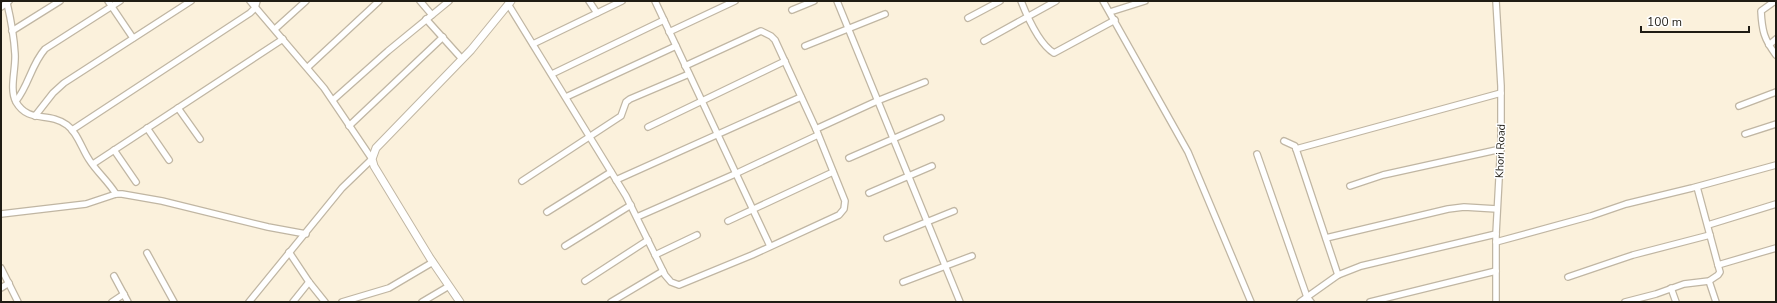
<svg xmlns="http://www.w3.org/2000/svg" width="1777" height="303" font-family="'Nunito Sans',sans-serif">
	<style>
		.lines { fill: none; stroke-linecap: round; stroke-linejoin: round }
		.minor-casing { stroke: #c0b6a3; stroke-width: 8 }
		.tertiary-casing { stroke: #c0b6a3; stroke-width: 9 }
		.minor { stroke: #fff; stroke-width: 5.5 }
		.tertiary { stroke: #fff; stroke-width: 7 }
		.labels { text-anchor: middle; stroke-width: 3; stroke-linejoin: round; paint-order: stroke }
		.street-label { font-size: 11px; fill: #1f1c14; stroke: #fff }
	</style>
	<rect width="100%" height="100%" fill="#fbf1dc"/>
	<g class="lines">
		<g class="minor-casing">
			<g id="minor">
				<path d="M108 1 133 38"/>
				<path d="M420 1 432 15"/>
				<path d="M589 1 597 13"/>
				<path d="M655 1 770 246"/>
				<path d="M837 1 960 302"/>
				<path d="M1021 1C1027 16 1040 45 1054 53L1115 20"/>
				<path d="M1103 1 1188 152 1251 302"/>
				<path d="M1496 1 1501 86V142L1496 234V302"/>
				<path d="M1775 1 1761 11C1762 31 1764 39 1776 55"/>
				<path d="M7 3C11 20 14 37 15 54 16 69 9 89 16 102 29 124 48 111 67 125 78 133 82 150 90 161 98 173 108 181 116 194"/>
				<path d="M508 4 626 196 665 275 671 282 679 285 752 255 839 215 844 209 845 201 816 129 775 40 771 36 761 31 685 66"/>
				<path d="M1 7 9 1"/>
				<path d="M792 10 814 1"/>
				<path d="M1110 12 1145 1"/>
				<path d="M968 18 1000 1"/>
				<path d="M426 19 462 59"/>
				<path d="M275 29 306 1"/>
				<path d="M12 31 60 1"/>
				<path d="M669 32 735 1"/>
				<path d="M984 41 1056 1"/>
				<path d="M533 44 622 1"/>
				<path d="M1769 45 1776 39"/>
				<path d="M805 46 885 14"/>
				<path d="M308 67 379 1"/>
				<path d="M552 74 664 20"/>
				<path d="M566 97 676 46"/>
				<path d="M333 100 388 51 449 1"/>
				<path d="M16 101C29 85 31 65 45 49L120 1"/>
				<path d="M1739 106 1776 92"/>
				<path d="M178 108 200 139"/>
				<path d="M35 116 53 93 64 83 191 1"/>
				<path d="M349 126 443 37"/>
				<path d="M648 127 785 61"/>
				<path d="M147 128 169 160"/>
				<path d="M816 129 877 101 925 82"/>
				<path d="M72 130 250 13 255 8 257 1"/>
				<path d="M1745 134 1776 124"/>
				<path d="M1284 141 1295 146 1338 275"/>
				<path d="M1296 149 1501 93"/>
				<path d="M114 150 136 182"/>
				<path d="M1257 154 1307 297 1311 302"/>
				<path d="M849 158 941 118"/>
				<path d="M93 164 283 39"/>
				<path d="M616 180 801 97"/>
				<path d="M522 181 621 116 626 102 630 99 689 74"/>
				<path d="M1350 186 1383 175 1501 149"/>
				<path d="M869 193 932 166"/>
				<path d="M547 212 611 172"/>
				<path d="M1 214 86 204 116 194H122L162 201 268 227 306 234"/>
				<path d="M637 217 735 174 818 135"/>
				<path d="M728 221 833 172"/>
				<path d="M1708 225 1776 204"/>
				<path d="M887 238 954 211"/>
				<path d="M1326 238 1448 209 1464 207 1497 209"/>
				<path d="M1496 242 1591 216 1626 204 1692 188 1776 165"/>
				<path d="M565 246 631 205"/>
				<path d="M289 252 309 282 325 302"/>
				<path d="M147 253 174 302"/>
				<path d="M655 255 697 235"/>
				<path d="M1718 265 1776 248"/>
				<path d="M1 268 18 302"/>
				<path d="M114 276 128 302"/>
				<path d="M1568 277 1633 255 1710 235"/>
				<path d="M585 281 648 240"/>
				<path d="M1709 281 1716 302"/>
				<path d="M903 282 972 256"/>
				<path d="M1 288 9 283"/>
				<path d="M1671 288 1676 302"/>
				<path d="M112 302 124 294"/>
				<path d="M249 302 342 188 372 159 324 88 250 1"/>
				<path d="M293 302 309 282"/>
				<path d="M342 302 389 288 433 262"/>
				<path d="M422 302 449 286"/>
				<path d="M611 302 663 271"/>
				<path d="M1300 302 1338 275 1361 266 1496 234"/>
				<path d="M1370 302 1496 271"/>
				<path d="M1625 302 1656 294 1684 284 1709 281 1718 275 1720 272 1718 265 1697 187"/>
			</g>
		</g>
		<g class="tertiary-casing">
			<path id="tertiary" d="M460 302 430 258 374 166 372 159 376 148 471 50 511 1"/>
		</g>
		<use href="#minor" class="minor"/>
		<use href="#tertiary" class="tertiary"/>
	</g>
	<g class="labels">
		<g class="street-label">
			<text transform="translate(1500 151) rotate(-88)" y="4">Khori Road</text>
		</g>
	</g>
	<rect width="1777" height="303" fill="none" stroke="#1f1c14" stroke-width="4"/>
	<path d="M1641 26v6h108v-6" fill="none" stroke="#1f1c14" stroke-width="2"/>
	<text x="1647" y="26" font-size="12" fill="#1f1c14" stroke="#ffffff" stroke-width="3" paint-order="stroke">100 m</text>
</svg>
